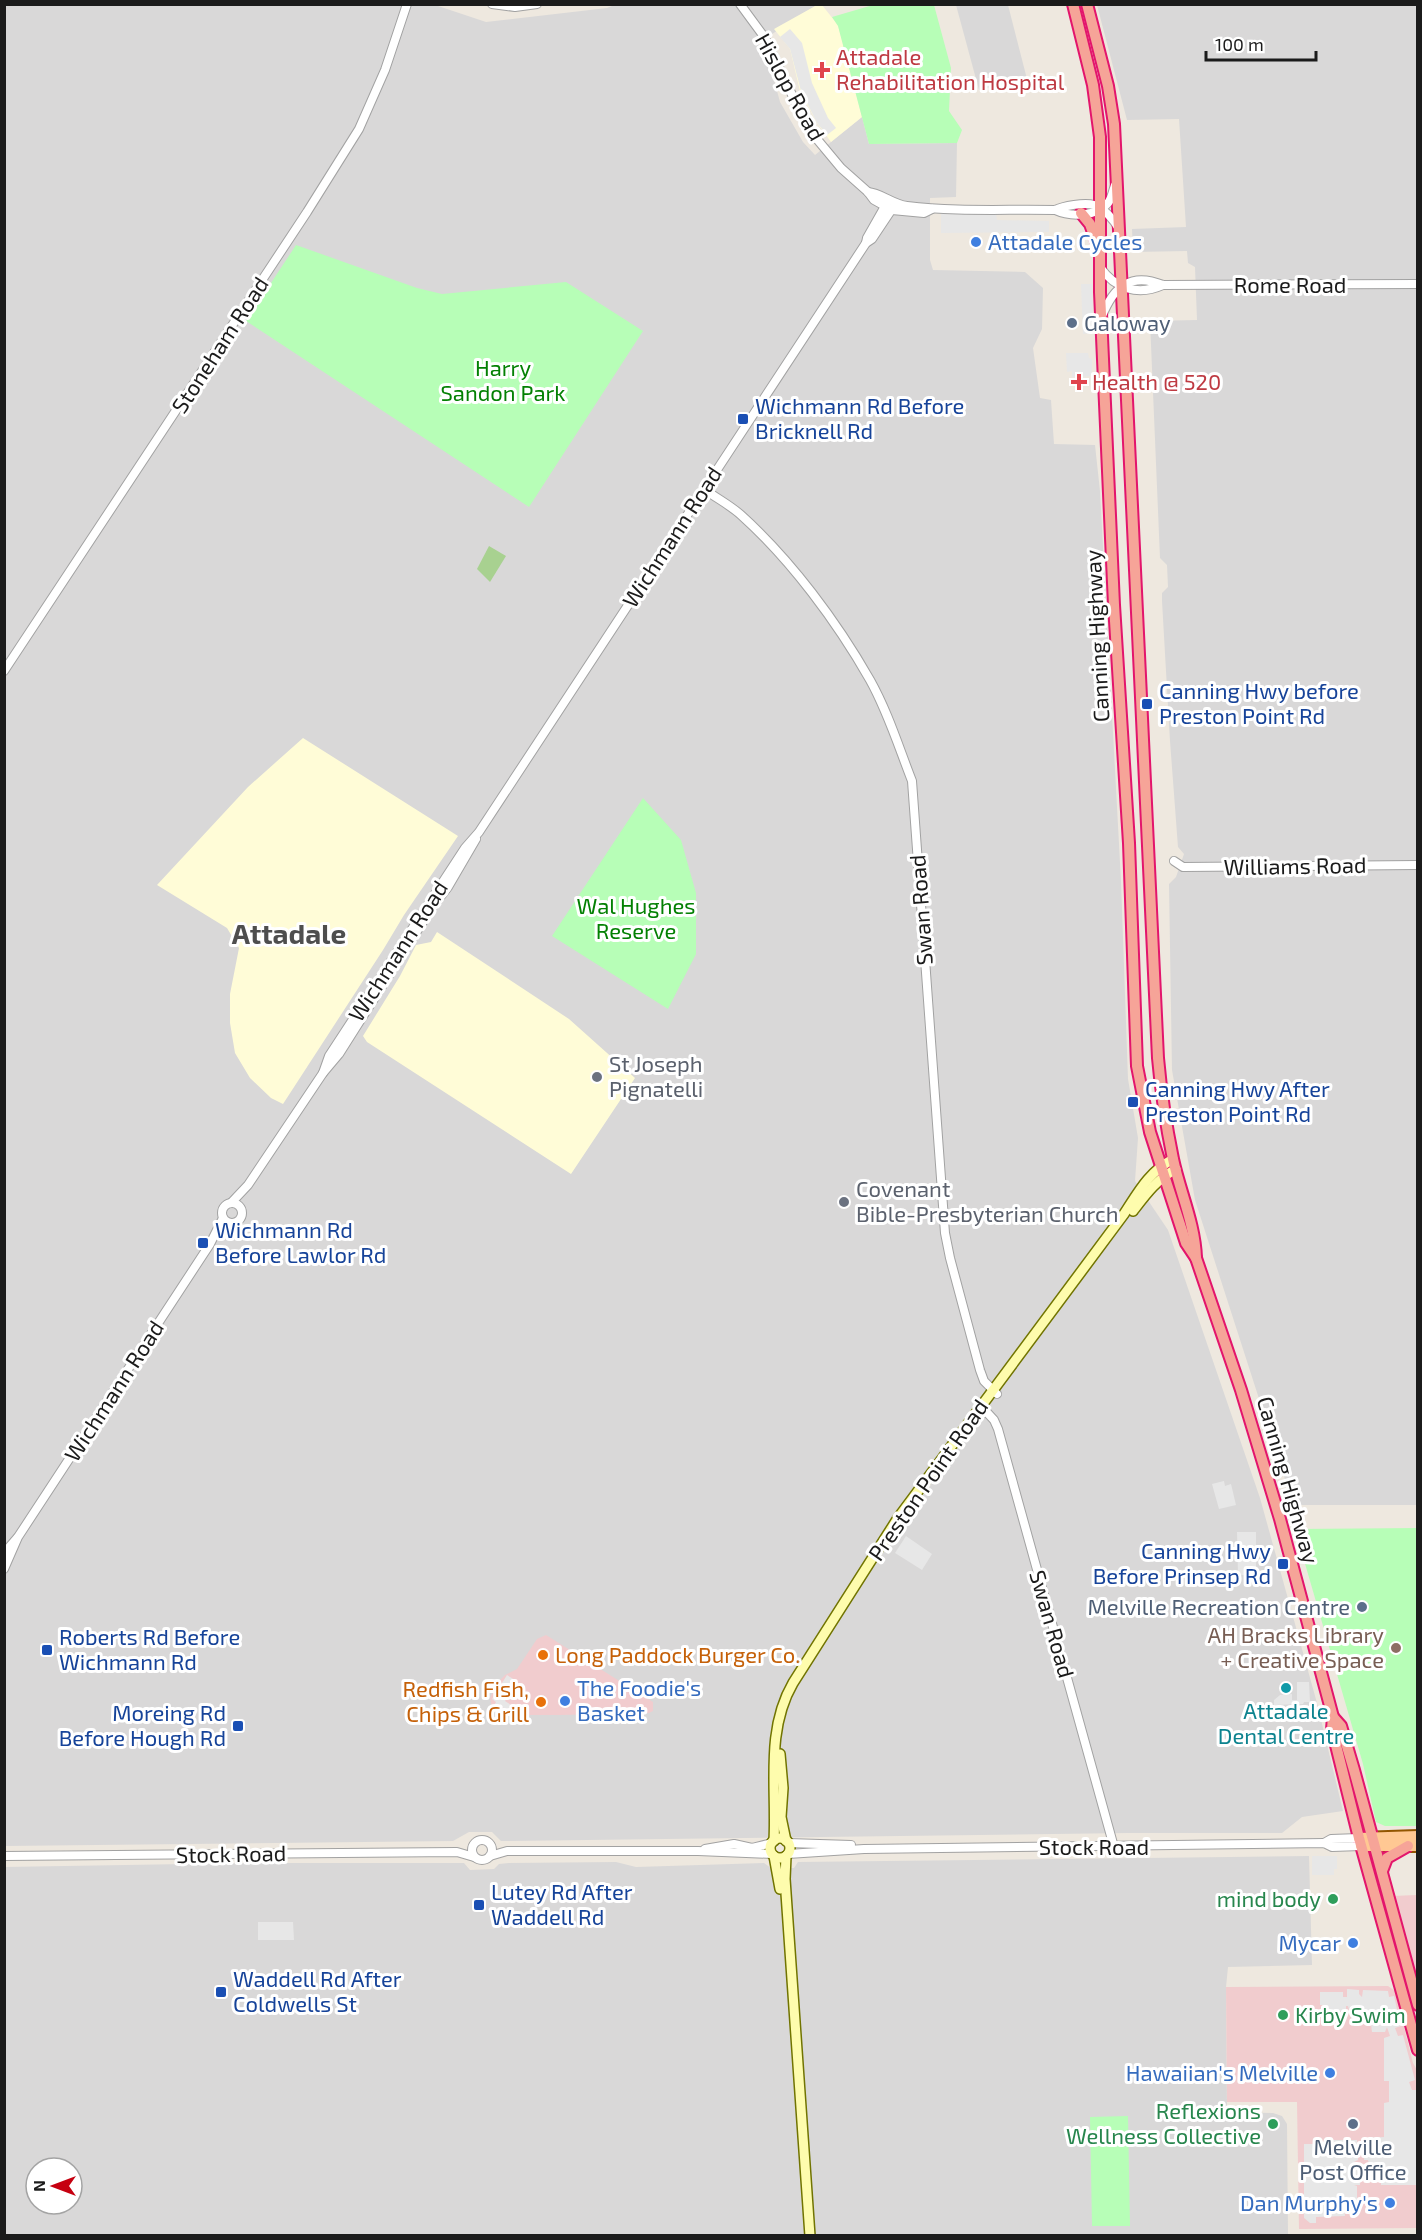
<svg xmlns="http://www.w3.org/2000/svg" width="1422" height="2240" font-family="'Exo 2',sans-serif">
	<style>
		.residential { fill: #d9d8d8; fill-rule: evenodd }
		.commercial { fill: #f1ccce }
		.education { fill: #fffcd7 }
		.forest { fill: #a8d190 }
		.park { fill: #b7feb7 }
		.parking { fill: #e7e7e7 }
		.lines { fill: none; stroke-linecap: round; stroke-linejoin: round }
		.tertiary-casing { stroke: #a2a2a2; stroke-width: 10 }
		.secondary-casing { stroke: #717400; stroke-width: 12 }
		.primary-casing { stroke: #925600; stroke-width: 14 }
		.trunk-casing { stroke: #e3156c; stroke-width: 14 }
		.tertiary { stroke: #fff; stroke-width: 8 }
		.secondary { stroke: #fefcad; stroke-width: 9 }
		.primary { stroke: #ffc893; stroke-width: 10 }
		.trunk { stroke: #f6a498; stroke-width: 10 }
		.health-dot { fill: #e0444e; stroke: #fff; stroke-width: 2 }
		.shop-dot { fill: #3f7fe0; stroke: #fff; stroke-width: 2 }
		.service-dot { fill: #5c6f8a; stroke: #fff; stroke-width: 2 }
		.transit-dot { fill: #1a4fb4; stroke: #fff; stroke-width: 2 }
		.worship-dot { fill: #6b7280; stroke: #fff; stroke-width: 2 }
		.education-dot { fill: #8d6e63; stroke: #fff; stroke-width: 2 }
		.food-dot { fill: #e8710a; stroke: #fff; stroke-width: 2 }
		.culture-dot { fill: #0f9aa8; stroke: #fff; stroke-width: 2 }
		.leisure-dot { fill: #2e9e5b; stroke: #fff; stroke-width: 2 }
		.labels { text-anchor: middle; stroke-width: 6; stroke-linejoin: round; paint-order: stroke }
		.health-label { font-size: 22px; fill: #be3a42; stroke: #fff; text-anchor: start }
		.street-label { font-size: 22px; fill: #1b1b1b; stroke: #fff }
		.shop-label { font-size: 22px; fill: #366cbe; stroke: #fff; text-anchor: end }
		.service-label { font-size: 22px; fill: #4e5e75; stroke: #fff; text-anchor: start }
		.park-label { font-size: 22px; fill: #038003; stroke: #fff }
		.transit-label { font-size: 22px; fill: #164399; stroke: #fff; text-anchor: start }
		.worship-label { font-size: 22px; fill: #5b616d; stroke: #fff; text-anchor: start }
		.education-label { font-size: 22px; fill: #785e54; stroke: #fff; text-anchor: end }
		.food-label { font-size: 22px; fill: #c56008; stroke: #fff; text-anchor: start }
		.culture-label { font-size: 22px; fill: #0d838f; stroke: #fff }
		.leisure-label { font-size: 22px; fill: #27864d; stroke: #fff; text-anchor: end }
		.district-label { font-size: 28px; font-weight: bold; fill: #4e4e4e; stroke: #fff }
	</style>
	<rect width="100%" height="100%" fill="#eee8df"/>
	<g class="residential">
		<path d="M432 4 486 22 607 8 617 4 817 5 758 43 768 57 780 102 803 142 815 155 862 117 869 144 957 143 956 197 930 198V260L933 270 1025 272 1043 288 1042 329 1033 348 1040 398 1051 400 1054 444 1095 445 1100 491 1121 881 1128 1079 1138 1138 1135 1181 1168 1230 1260 1498 1317 1703 1343 1811 1302 1817 1282 1833H1128L501 1841 492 1832H469L453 1841 5 1846 4 5Z"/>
		<path d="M956 5H1008L1027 79 979 90Z"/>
		<path d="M1097 5H1417V1505H1298L1292 1501 1195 1200 1172 1070 1169 884 1176 877 1184 854 1178 847 1170 741 1162 601V593L1168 587 1167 565 1160 558 1150 321 1197 320 1195 267 1188 263 1187 251 1133 252 1132 229 1186 227 1179 119 1127 120Z"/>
		<path d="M1309 1856 1312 1965 1228 1967 1226 1987 1227 2112 1273 2113 1282 2116 1287 2124 1288 2235H5L4 1867 247 1863H464L470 1870 494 1869 499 1864 509 1863 616 1862 636 1867 764 1863 771 1868H794L798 1862ZM36 2168H72V2204H36Z"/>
	</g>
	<g class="commercial">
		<path d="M546 1635 653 1702V1711L649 1713 560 1715H505L494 1711 492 1708 490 1698 496 1684 505 1675 517 1669 537 1639Z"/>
		<path d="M1417 1895V1988L1392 1896Z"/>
		<path d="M1388 1986 1398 1993 1404 2027 1413 2063 1417 2070V2228L1299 2229 1297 2102H1227L1226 1987Z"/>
	</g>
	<g class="education">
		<path d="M817 5H822L838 25 862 117 831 142 817 123 800 91 790 49 774 29Z"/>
		<path d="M303 738 458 836 404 915 383 950 283 1104 271 1098 250 1078 235 1053 230 1023V994L239 948 227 928 157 885 248 787Z"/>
		<path d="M437 932 569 1019 635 1078 571 1174 367 1042 363 1036 400 976 416 945 431 942Z"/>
	</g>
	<path class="forest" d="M489 546 506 556 490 582 477 569Z"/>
	<g class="park">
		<path d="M873 5H934L951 68 949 111 962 130 957 143 869 144 838 26 832 17Z"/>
		<path d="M296 245 417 288 442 294 566 282 643 331 529 507 246 321Z"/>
		<path d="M643 798 681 840 696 893V954L668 1009 552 936Z"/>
		<path d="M1417 1528V1826H1385L1376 1822 1363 1764 1295 1529Z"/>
		<path d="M1128 2116 1130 2226H1092L1090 2117Z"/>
	</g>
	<g class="parking">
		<path d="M790 29 802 43 812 83 828 118 836 128 827 135 817 123 801 91 790 49 780 37Z"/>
		<path d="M941 214H996L997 220 1049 221V232L941 233Z"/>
		<path d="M1081 284H1092L1093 333 1083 334Z"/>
		<path d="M1066 353H1088L1089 358 1092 359V376L1072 377V371L1067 372Z"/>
		<path d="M1224 1481 1225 1486 1231 1484 1236 1505 1219 1509 1212 1484Z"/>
		<path d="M1237 1532H1256V1571H1252V1575H1238Z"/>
		<path d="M906 1536 932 1554 922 1570 895 1553Z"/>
		<path d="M507 1675 518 1682 505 1701 511 1705 508 1710 495 1704 496 1702 492 1699Z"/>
		<path d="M1297 1682H1309L1310 1702H1304L1303 1704 1274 1705V1700L1280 1695 1292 1694V1700H1297Z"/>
		<path d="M1312 1856H1337V1869H1334V1875H1312Z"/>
		<path d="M258 1922H293L294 1940H258Z"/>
		<path d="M1347 1989 1359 1990V1994L1362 1997 1363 1990 1388 1991 1389 1997 1394 1996 1401 2026 1395 2028 1398 2036 1403 2035 1415 2080 1409 2082 1412 2090H1417V2185H1381V2180L1363 2179V2164H1369L1368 2160H1364V2141L1366 2138 1384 2137V2103L1389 2102V2081H1384V2038L1390 2036 1387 2027 1385 2032H1372L1371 2024H1356L1352 2021 1348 2006H1346V2011L1325 2012V2005H1320V1992H1343V1997H1347Z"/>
		<path d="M1332 2140H1357V2151L1354 2152 1358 2154V2160L1354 2162 1359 2163 1360 2185H1354L1357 2186V2201L1347 2203V2198H1343L1345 2216 1316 2217V2223H1310L1304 2218V2144H1325V2141L1331 2143Z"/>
	</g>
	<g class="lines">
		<g class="tertiary-casing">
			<g id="tertiary">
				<path d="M492 4 515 7 537 4"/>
				<path d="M740 4 765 38 795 101 816 138 841 168 868 192 874 200 892 210 924 213 932 209"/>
				<path d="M868 192C881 193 892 204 907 206 955 212 1006 209 1055 210 1063 206 1085 202 1094 205 1104 208 1114 220 1119 229"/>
				<path d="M1055 210C1070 217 1097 217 1108 203 1112 198 1113 191 1115 185"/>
				<path d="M866 243 872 239 894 206"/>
				<path d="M1100 267C1115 289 1138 296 1163 285"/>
				<path d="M1102 316C1114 286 1131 272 1163 285L1418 284"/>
				<path d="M704 489C716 498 730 505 741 515 791 560 837 622 870 680 888 712 899 748 912 781L945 1233 950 1258 980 1370 984 1381 997 1394"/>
				<path d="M4 671 307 212 359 129 385 70 407 4"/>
				<path d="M1174 861 1183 867 1418 865"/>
				<path d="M323 1073 329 1056 465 848 479 832 866 243 867 238 888 201"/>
				<path d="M231 1203 248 1185 323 1073 339 1054 431 909 448 887 476 839"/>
				<circle cx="232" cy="1213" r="10"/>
				<path d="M981 1406 994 1420 998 1429 1114 1847"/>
				<path d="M4 1553 17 1538"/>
				<path d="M4 1569 18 1537 210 1244 223 1218"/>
				<circle cx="482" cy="1850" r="10"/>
				<path d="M788 1843 851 1845"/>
				<path d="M1324 1843 1331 1839 1359 1838"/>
				<path d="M705 1849 734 1844 752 1848 772 1843"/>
				<path d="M788 1854 864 1849 1324 1843 1332 1847 1361 1846"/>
				<path d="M4 1856 457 1852 474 1857"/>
				<path d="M490 1856 507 1851H698L772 1854"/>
			</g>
		</g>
		<g class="secondary-casing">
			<g id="secondary">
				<path d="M1133 1211C1146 1194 1156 1180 1176 1169"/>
				<path d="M780 1754 783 1788 781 1817 786 1841"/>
				<circle cx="780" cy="1848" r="10"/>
				<path d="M774 1841C777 1788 765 1731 793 1683L898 1518 1124 1214C1139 1191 1148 1173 1173 1159"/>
				<path d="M774 1856 780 1889"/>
				<path d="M786 1856 785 1879 810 2236"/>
			</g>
		</g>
		<g class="primary-casing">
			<g id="primary">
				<path d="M1359 1838 1418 1836"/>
				<path d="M1361 1846H1418"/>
			</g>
		</g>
		<g class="trunk-casing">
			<g id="trunk">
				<path d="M1073 4 1093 85 1100 137V292L1114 605 1129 843 1137 1066 1150 1132 1186 1243 1196 1258 1241 1390 1280 1519 1333 1717 1332 1729 1359 1838 1418 2050"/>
				<path d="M1087 4 1108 86 1114 124 1158 1058C1161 1092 1166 1125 1173 1159 1180 1192 1195 1224 1196 1258"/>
				<path d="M1081 213 1090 224 1096 241"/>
				<path d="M1333 1717 1341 1726 1354 1770 1418 2005"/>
				<path d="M1382 1871 1387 1858 1408 1846"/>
			</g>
		</g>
		<use href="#tertiary" class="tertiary"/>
		<use href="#secondary" class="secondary"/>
		<use href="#primary" class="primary"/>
		<use href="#trunk" class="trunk"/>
	</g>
	<g class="health-dot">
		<path d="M819 61h6v6h6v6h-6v6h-6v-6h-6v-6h6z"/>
		<path d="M1076 373h6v6h6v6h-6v6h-6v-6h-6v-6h6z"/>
	</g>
	<g class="shop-dot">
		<circle cx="976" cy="242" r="6"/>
		<circle cx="565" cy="1701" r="6"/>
		<circle cx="1353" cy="1943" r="6"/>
		<circle cx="1330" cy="2073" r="6"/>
		<circle cx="1390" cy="2203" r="6"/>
	</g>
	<g class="service-dot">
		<circle cx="1072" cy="323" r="6"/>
		<circle cx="1362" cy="1607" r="6"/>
		<circle cx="1353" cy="2124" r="6"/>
	</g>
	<g class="transit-dot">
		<rect x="737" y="413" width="12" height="12" rx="3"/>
		<rect x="1141" y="698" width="12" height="12" rx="3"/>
		<rect x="1127" y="1096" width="12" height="12" rx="3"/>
		<rect x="197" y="1237" width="12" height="12" rx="3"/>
		<rect x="1277" y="1558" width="12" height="12" rx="3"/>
		<rect x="41" y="1644" width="12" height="12" rx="3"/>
		<rect x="232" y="1720" width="12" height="12" rx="3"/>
		<rect x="473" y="1899" width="12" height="12" rx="3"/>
		<rect x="215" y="1986" width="12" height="12" rx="3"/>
	</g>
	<g class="worship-dot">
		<circle cx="597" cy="1077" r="6"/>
		<circle cx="844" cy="1202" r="6"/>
	</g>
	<circle class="education-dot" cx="1396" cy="1648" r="6"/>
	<g class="food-dot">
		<circle cx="543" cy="1655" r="6"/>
		<circle cx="541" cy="1702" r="6"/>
	</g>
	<circle class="culture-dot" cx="1286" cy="1688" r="6"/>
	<g class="leisure-dot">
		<circle cx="1333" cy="1899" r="6"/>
		<circle cx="1283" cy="2015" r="6"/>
		<circle cx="1273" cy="2124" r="6"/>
	</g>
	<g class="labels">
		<g class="health-label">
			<text x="836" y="65">Attadale<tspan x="836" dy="25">Rehabilitation Hospital</tspan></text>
			<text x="1092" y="390">Health @ 520</text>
		</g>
		<g class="street-label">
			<text transform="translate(790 87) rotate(61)" y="8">Hislop Road</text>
			<text x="1290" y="293">Rome Road</text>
			<text transform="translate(220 345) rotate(-57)" y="8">Stoneham Road</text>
			<text transform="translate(672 537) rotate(-57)" y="8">Wichmann Road</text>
			<text transform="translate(1097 636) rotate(-93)" y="8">Canning Highway</text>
			<text transform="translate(1295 866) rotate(-1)" y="8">Williams Road</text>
			<text transform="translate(921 910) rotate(-94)" y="8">Swan Road</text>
			<text transform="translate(398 951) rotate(-57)" y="8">Wichmann Road</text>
			<text transform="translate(114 1391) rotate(-57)" y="8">Wichmann Road</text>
			<text transform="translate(928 1480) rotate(-55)" y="8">Preston Point Road</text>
			<text transform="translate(1288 1480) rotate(74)" y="8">Canning Highway</text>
			<text transform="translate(1052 1624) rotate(74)" y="8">Swan Road</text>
			<text x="1094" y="1855">Stock Road</text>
			<text transform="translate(231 1854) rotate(-1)" y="8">Stock Road</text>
		</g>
		<g class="shop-label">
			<text x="988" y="250" text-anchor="start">Attadale Cycles</text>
			<text x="577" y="1696" text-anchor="start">The Foodie's<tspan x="577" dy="25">Basket</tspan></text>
			<text x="1341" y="1951">Mycar</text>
			<text x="1318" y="2081">Hawaiian's Melville</text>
			<text x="1378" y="2211">Dan Murphy's</text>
		</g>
		<g class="service-label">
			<text x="1084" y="331">Galoway</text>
			<text x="1350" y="1615" text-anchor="end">Melville Recreation Centre</text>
			<text x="1353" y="2155" text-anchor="middle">Melville<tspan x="1353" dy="25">Post Office</tspan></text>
		</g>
		<g class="park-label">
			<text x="503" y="376">Harry<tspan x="503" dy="25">Sandon Park</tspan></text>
			<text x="636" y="914">Wal Hughes<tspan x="636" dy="25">Reserve</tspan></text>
		</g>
		<g class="transit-label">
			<text x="755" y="414">Wichmann Rd Before<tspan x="755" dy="25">Bricknell Rd</tspan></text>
			<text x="1159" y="699">Canning Hwy before<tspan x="1159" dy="25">Preston Point Rd</tspan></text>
			<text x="1145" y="1097">Canning Hwy After<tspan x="1145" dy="25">Preston Point Rd</tspan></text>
			<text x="215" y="1238">Wichmann Rd<tspan x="215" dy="25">Before Lawlor Rd</tspan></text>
			<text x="1271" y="1559" text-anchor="end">Canning Hwy<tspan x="1271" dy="25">Before Prinsep Rd</tspan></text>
			<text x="59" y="1645">Roberts Rd Before<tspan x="59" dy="25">Wichmann Rd</tspan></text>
			<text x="226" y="1721" text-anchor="end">Moreing Rd<tspan x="226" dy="25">Before Hough Rd</tspan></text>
			<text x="491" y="1900">Lutey Rd After<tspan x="491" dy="25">Waddell Rd</tspan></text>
			<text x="233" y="1987">Waddell Rd After<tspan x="233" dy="25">Coldwells St</tspan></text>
		</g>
		<g class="worship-label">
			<text x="609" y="1072">St Joseph<tspan x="609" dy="25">Pignatelli</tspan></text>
			<text x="856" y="1197">Covenant<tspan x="856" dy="25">Bible-Presbyterian Church</tspan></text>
		</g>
		<g class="education-label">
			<text x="1384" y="1643">AH Bracks Library<tspan x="1384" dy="25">+ Creative Space</tspan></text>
		</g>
		<g class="food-label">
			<text x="555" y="1663">Long Paddock Burger Co.</text>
			<text x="529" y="1697" text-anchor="end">Redfish Fish,<tspan x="529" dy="25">Chips &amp; Grill</tspan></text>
		</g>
		<g class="culture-label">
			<text x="1286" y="1719">Attadale<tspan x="1286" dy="25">Dental Centre</tspan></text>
		</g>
		<g class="leisure-label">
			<text x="1321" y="1907">mind body</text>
			<text x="1295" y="2023" text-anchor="start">Kirby Swim</text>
			<text x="1261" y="2119">Reflexions<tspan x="1261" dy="25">Wellness Collective</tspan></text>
		</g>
		<g class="district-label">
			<text x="289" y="944">Attadale</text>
		</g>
	</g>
	<rect width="1422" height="2240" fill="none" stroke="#1b1b1b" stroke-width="12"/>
	<g transform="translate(54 2186) rotate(270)"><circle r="28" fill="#ffffff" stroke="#a4a4a4" stroke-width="1.5"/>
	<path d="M0-4.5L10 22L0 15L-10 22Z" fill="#c60010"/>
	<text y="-9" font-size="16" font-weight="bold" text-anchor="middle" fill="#1b1b1b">N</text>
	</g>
	<path d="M1206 51v9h110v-9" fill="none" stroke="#1b1b1b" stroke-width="3"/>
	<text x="1215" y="51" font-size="18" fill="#1b1b1b" stroke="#ffffff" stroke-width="4.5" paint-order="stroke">100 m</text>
</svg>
